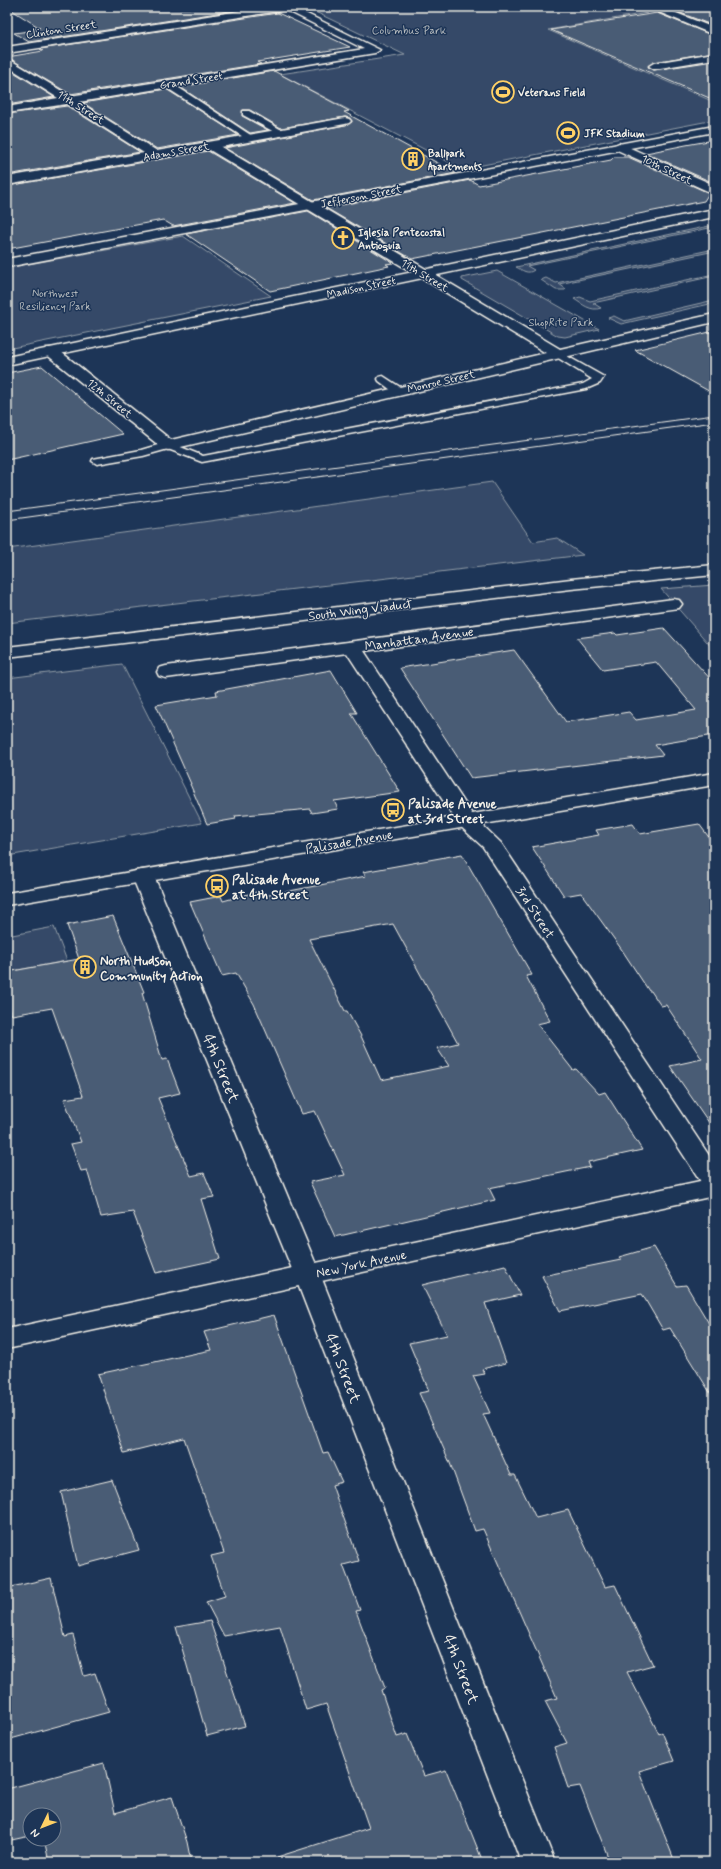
<svg xmlns="http://www.w3.org/2000/svg" width="721" height="1869" font-family="Mynerve,sans-serif">
	<style>
		.green { fill: #354a67; stroke: #949ea8 }
		.building { fill: #485b74; stroke: #f4f1e8; fill-rule: evenodd }
		.lines { fill: none; stroke-linecap: round; stroke-linejoin: round }
		.service-casing { stroke: #f4f1e8; stroke-width: 3 }
		.minor-casing { stroke: #f4f1e8; stroke-width: 3 }
		.tertiary-casing { stroke: #f4f1e8; stroke-width: 3 }
		.secondary-casing { stroke: #f4f1e8; stroke-width: 3 }
		.service { fill: #1d3557; fill-rule: evenodd }
		.minor { fill: #1d3557; fill-rule: evenodd }
		.tertiary { fill: #1d3557; fill-rule: evenodd }
		.secondary { fill: #1d3557; fill-rule: evenodd }
		.tram { stroke: #f4f1e8; stroke-width: 1 }
		.labels { text-anchor: middle; stroke-width: 3; stroke-linejoin: round; paint-order: stroke }
		.far-street-label { font-size: 11px; fill: #f4f1e8; stroke: #1d3557 }
		.far-park-label { font-size: 11px; fill: #bbbfc1; stroke: #1d3557 }
		.far-poi-label { font-size: 11px; font-weight: bold; fill: #f4f1e8; stroke: #1d3557; text-anchor: start }
		.street-label { font-size: 13px; fill: #f4f1e8; stroke: #1d3557 }
		.poi-label { font-size: 13px; font-weight: bold; fill: #f4f1e8; stroke: #1d3557; text-anchor: start }
		.near-street-label { font-size: 16px; fill: #f4f1e8; stroke: #1d3557 }
	</style>
	<rect width="100%" height="100%" fill="#1d3557"/>
	<filter id="ink" filterUnits="userSpaceOnUse"><feTurbulence type="fractalNoise" baseFrequency=".025" numOctaves="2"/><feDisplacementMap in="SourceGraphic" scale="8" xChannelSelector="R" yChannelSelector="G"/><feConvolveMatrix kernelMatrix="1 2 1 2 8 2 1 2 1" color-interpolation-filters="sRGB"/></filter>
	<g filter="url(#ink)">
		<g class="green">
			<path d="M315 7H631L647 13 548 30 714 102V120L462 169 280 74 405 55 307 8Z"/>
			<path d="M714 225V227L527 266 534 270C528 275 522 270 516 267Z"/>
			<path d="M183 236 271 296 7 349V268Z"/>
			<path d="M714 249 710 252 559 284 566 289 565 290H556L541 280 546 278 556 283Z"/>
			<path d="M497 271 599 329 565 337 558 336 462 280V278Z"/>
			<path d="M714 274V276L593 303 601 308C591 312 582 304 574 299L580 297 590 301Z"/>
			<path d="M714 300V303L621 324 608 318 614 316 624 321Z"/>
			<path d="M492 482 533 542 557 538 583 555 7 623V549Z"/>
			<path d="M714 585V650L661 589Z"/>
			<path d="M122 664 202 823 7 856V678Z"/>
			<path d="M54 927 67 961 7 972V936Z"/>
		</g>
		<g class="building">
			<path d="M7 7 182 8 256 7 29 42 14 33 37 30 34 28H40Z"/>
			<path d="M693 7H714V26L673 10Z"/>
			<path d="M278 13 350 47 257 62 261 64 70 94 7 57 43 51 40 49Z"/>
			<path d="M657 13 714 36V52L654 62 648 67 654 70 714 61V100L551 30Z"/>
			<path d="M7 68 54 97 7 105Z"/>
			<path d="M274 71 349 111 344 112 456 173 313 200 225 148 345 125 352 122 350 118 345 117 281 128 250 110H243L242 116 268 130 250 133 180 87Z"/>
			<path d="M166 89 238 135 157 149 83 103Z"/>
			<path d="M67 106 140 152 7 175V114Z"/>
			<path d="M714 140V183L646 153 686 145Z"/>
			<path d="M208 151 295 203 173 226 163 220 7 249V186Z"/>
			<path d="M614 157H628L709 193 704 201 412 259 326 208 470 180 479 185 611 160Z"/>
			<path d="M308 211 393 263 386 264 389 266 270 291 186 234Z"/>
			<path d="M714 331V394L635 350Z"/>
			<path d="M42 366 123 434 7 460V373Z"/>
			<path d="M664 628 714 683V735L655 745 663 755 471 778 400 668 514 650 566 722 629 712 636 720 696 710 656 662 603 670 577 638 615 633 617 635Z"/>
			<path d="M331 670 357 713H351L400 792 334 801 338 809 312 813 310 809 235 816 236 819 207 824 190 784H191L156 705 217 695 216 691Z"/>
			<path d="M633 824 640 834 699 824 714 844V1130L670 1066 702 1059 666 1005 661 1006 651 991H649L622 950 581 893 564 896 532 847 599 835 596 830Z"/>
			<path d="M462 854 532 975 526 976 550 1021 537 1024 573 1070 576 1069 599 1094 605 1092 642 1150 588 1162 590 1167 489 1188 495 1200 335 1237 310 1182 345 1175 315 1111 302 1114 254 1004 236 973 222 976 190 902 221 896 223 901 256 892 259 897 366 876 363 872ZM393 924 458 1043 437 1048 449 1066 381 1080 361 1036 347 1011H345L309 939Z"/>
			<path d="M113 916 144 992 142 993 162 1060 167 1059 180 1093 158 1098 191 1176 204 1173 214 1197 201 1199 220 1259 156 1273 133 1212 101 1217 87 1170 81 1171 71 1144 81 1142 64 1099 83 1096 52 1008 12 1015 7 1002V972L79 959 67 925Z"/>
			<path d="M654 1247 677 1286 686 1285 714 1332V1399L670 1328 663 1330 642 1294 560 1311 542 1276 621 1260 619 1257Z"/>
			<path d="M505 1265 520 1295 485 1303 506 1363 482 1369 485 1374 473 1376 490 1413 483 1414 511 1475H515L536 1518 568 1510 605 1587 615 1585 653 1665 627 1672 659 1734 662 1732 674 1761 639 1771 675 1862H610L580 1786 568 1788 554 1747 567 1743 545 1701 557 1698 483 1529 475 1531 450 1463 419 1393 429 1391 409 1343 447 1335 422 1285Z"/>
			<path d="M274 1315 323 1453 328 1452 342 1482 332 1485 359 1561 343 1565 360 1610 356 1611 385 1688 381 1690 397 1737 407 1734 424 1776 446 1770 483 1862H278L277 1857 369 1828 326 1704 306 1710 280 1626 224 1636 206 1602 225 1596 211 1556 224 1553 184 1438 124 1453 98 1374 211 1350 204 1332Z"/>
			<path d="M112 1480 139 1550 78 1566 61 1492Z"/>
			<path d="M51 1578 65 1637 73 1635 84 1676 95 1673 109 1712 7 1740V1588Z"/>
			<path d="M210 1621 245 1726 207 1736 176 1627Z"/>
			<path d="M104 1763 115 1813 172 1797 187 1842 191 1862H49L44 1839H54V1815H30V1836L7 1841V1789Z"/>
		</g>
		<g class="lines">
			<g class="service-casing">
				<g id="service">
					<path d="M164 82H170L255 138 248 140 164 86Z"/>
					<path d="M243 111H249L285 132 278 134 243 115Z"/>
					<path d="M558 351 604 377 600 383 586 389 202 462 168 449 143 456 97 464 92 461 93 459 141 450 168 442 203 456 583 384 592 379 555 356 553 354Z"/>
					<path d="M383 376 403 389 404 391 403 393H395L379 381 378 379 379 377Z"/>
				</g>
			</g>
			<g class="minor-casing">
				<g id="minor">
					<path d="M280 7H293L380 50 375 53 79 102 157 151 345 118 349 119 351 121 349 123 345 124 221 147 560 349 714 314V322L168 450 162 448 46 354 44 351 46 348H56L171 440 546 353 208 149 7 185V177L144 153 67 104 7 113V107L58 98 7 66V58L70 96 364 49Z"/>
					<path d="M647 7H661L714 28V35Z"/>
					<path d="M714 53V59L654 69 649 66 654 63Z"/>
					<path d="M619 143 714 185V194L615 149 613 147 615 145Z"/>
					<path d="M673 599 679 600 682 604 679 608 364 651 474 817 501 843 714 1163V1191L705 1188 483 847 459 825 347 653 166 678 159 676 157 672 159 668 166 666Z"/>
					<path d="M143 870 151 871 154 876 320 1274 555 1862H521L294 1274 132 876 135 871Z"/>
				</g>
			</g>
			<g class="tertiary-casing">
				<g id="tertiary">
					<path d="M266 7H290L285 10 7 53V47Z"/>
					<path d="M714 126V132L7 267V259Z"/>
					<path d="M714 209V217L7 365V357Z"/>
					<path d="M714 1178V1196L7 1349V1329Z"/>
				</g>
			</g>
			<g class="secondary-casing">
				<g id="secondary">
					<path d="M714 565V575L571 589 7 657V647L571 579Z"/>
					<path d="M714 773V785L7 905V893Z"/>
				</g>
			</g>
			<use href="#service" class="service"/>
			<use href="#minor" class="minor"/>
			<use href="#tertiary" class="tertiary"/>
			<use href="#secondary" class="secondary"/>
			<g class="tram">
				<path d="M7 511 714 415"/>
				<path d="M7 520 714 422"/>
			</g>
		</g>
	</g>
	<defs>
		<g id="stadium-ring" transform="scale(1.15)"><circle r="9.5" fill="#1d3557" stroke="#ffd166" stroke-width="1.5"/><path d="M0-5a6.5 5 0 1 0 0 10a6.5 5 0 1 0 0-10ZM-3.5-1.8h7v3.6h-7Z" fill="#ffd166"/></g>
		<g id="building-ring" transform="scale(1.15)"><circle r="9.5" fill="#1d3557" stroke="#ffd166" stroke-width="1.5"/><path d="M-4-6H4V6H1V3H-1V6H-4ZM-2.5-4.3h1.7v1.8h-1.7ZM.8-4.3h1.7v1.8H.8ZM-2.5-1h1.7V.8h-1.7ZM.8-1h1.7V.8H.8Z" fill="#ffd166"/></g>
		<g id="church-ring" transform="scale(1.15)"><circle r="9.5" fill="#1d3557" stroke="#ffd166" stroke-width="1.5"/><path d="M-1.2-6h2.4v3.5h3.3v2.4h-3.3V6h-2.4V-.1h-3.3v-2.4h3.3Z" fill="#ffd166"/></g>
		<g id="bus-ring" transform="scale(1.15)"><circle r="9.5" fill="#1d3557" stroke="#ffd166" stroke-width="1.5"/><path d="M-5-6H5V4H4V6H2V4H-2V6H-4V4H-5ZM-3.5-4V0h7V-4ZM-3.5 1.2v1.5H-2V1.2ZM2 1.2v1.5H3.5V1.2Z" fill="#ffd166"/></g>
	</defs>
	<g fill-rule="evenodd">
		<use href="#stadium-ring" x="503" y="92"/>
		<use href="#stadium-ring" x="568" y="133"/>
		<use href="#building-ring" x="413" y="159"/>
		<use href="#church-ring" x="343" y="238"/>
		<use href="#bus-ring" x="393" y="810"/>
		<use href="#bus-ring" x="217" y="886"/>
		<use href="#building-ring" x="85" y="967"/>
	</g>
	<g class="labels">
		<g class="far-street-label">
			<text transform="translate(61 29) rotate(-9)" y="4">Clinton Street</text>
			<text transform="translate(191 80) rotate(-9)" y="4">Grand Street</text>
			<text transform="translate(81 107) rotate(32)" y="4">11th Street</text>
			<text transform="translate(176 151) rotate(-10)" y="4">Adams Street</text>
			<text transform="translate(667 169) rotate(25)" y="4">10th Street</text>
			<text transform="translate(361 196) rotate(-11)" y="4">Jefferson Street</text>
			<text transform="translate(425 275) rotate(31)" y="4">11th Street</text>
			<text transform="translate(361 287) rotate(-12)" y="4">Madison Street</text>
			<text transform="translate(441 381) rotate(-13)" y="4">Monroe Street</text>
			<text transform="translate(110 398) rotate(39)" y="4">12th Street</text>
		</g>
		<g class="far-park-label">
			<text x="409" y="34">Columbus Park</text>
			<text x="55" y="297">Northwest<tspan x="55" dy="13">Resiliency Park</tspan></text>
			<text x="561" y="326">ShopRite Park</text>
		</g>
		<g class="far-poi-label">
			<text x="518" y="96">Veterans Field</text>
			<text x="584" y="137">JFK Stadium</text>
			<text x="428" y="157">Ballpark<tspan x="428" dy="13">Apartments</tspan></text>
			<text x="358" y="236">Iglesia Pentecostal<tspan x="358" dy="13">Antioquia</tspan></text>
		</g>
		<g class="street-label">
			<text transform="translate(360 609) rotate(-7)" y="5">South Wing Viaduct</text>
			<text transform="translate(419 638) rotate(-8)" y="5">Manhattan Avenue</text>
			<text transform="translate(349 841) rotate(-10)" y="5">Palisade Avenue</text>
			<text transform="translate(536 912) rotate(57)" y="5">3rd Street</text>
			<text transform="translate(361 1263) rotate(-12)" y="5">New York Avenue</text>
		</g>
		<g class="poi-label">
			<text x="408" y="808">Palisade Avenue<tspan x="408" dy="15">at 3rd Street</tspan></text>
			<text x="232" y="884">Palisade Avenue<tspan x="232" dy="15">at 4th Street</tspan></text>
			<text x="100" y="965">North Hudson<tspan x="100" dy="15">Community Action</tspan></text>
		</g>
		<g class="near-street-label">
			<text transform="translate(222 1068) rotate(68)" y="6">4th Street</text>
			<text transform="translate(344 1368) rotate(69)" y="6">4th Street</text>
			<text transform="translate(462 1669) rotate(69)" y="6">4th Street</text>
		</g>
	</g>
	<rect width="721" height="1869" fill="none" stroke="#1d3557" stroke-width="24"/>
	<rect x="12" y="12" width="697" height="1845" fill="none" stroke="#f4f1e8" stroke-width="1.5" filter="url(#ink)"/>
	<g transform="translate(42 1827) rotate(227)"><circle r="19" fill="#1d3557" stroke="#738091"/>
	<path d="M0-3L7 15L0 10L-7 15Z" fill="#ffd166"/>
	<text y="-6" font-size="11" font-weight="bold" text-anchor="middle" fill="#f4f1e8">N</text>
	</g>
</svg>
